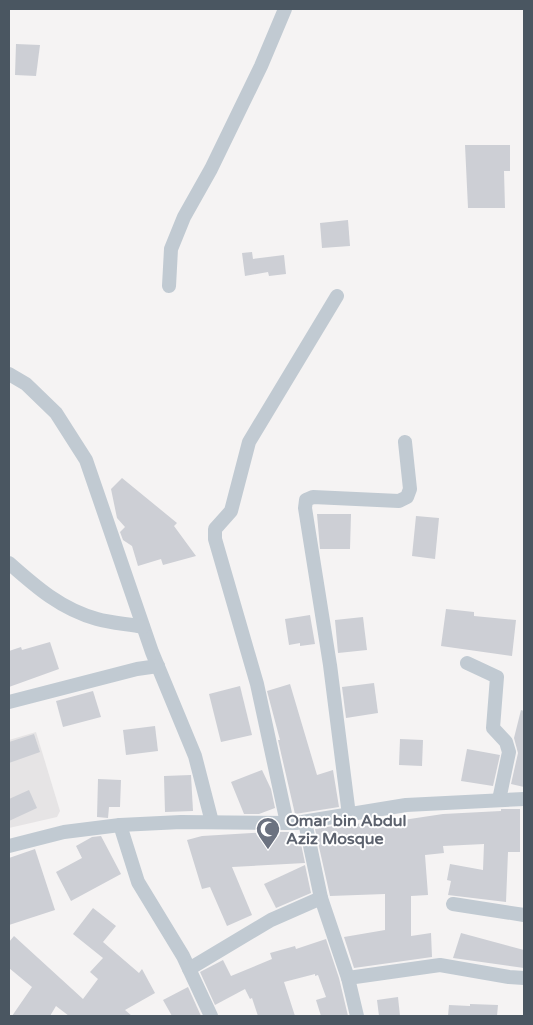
<svg xmlns="http://www.w3.org/2000/svg" width="533" height="1025" font-family="'Varela Round',sans-serif">
	<style>
		.education { fill: #e6e4e5 }
		.building { fill: #cdcfd5 }
		.lines { fill: none; stroke-linecap: round; stroke-linejoin: round }
		.street { stroke: #c1cad2; stroke-width: 14 }
		.labels { text-anchor: middle; stroke-width: 4; stroke-linejoin: round; paint-order: stroke }
		.worship-label { font-size: 16px; font-weight: bold; fill: #5b616d; stroke: #fff; text-anchor: start }
	</style>
	<rect width="100%" height="100%" fill="#f5f3f3"/>
	<path class="education" d="M36 732 60 811 57 817 9 828V740Z"/>
	<g class="building">
		<path d="M16 44 40 45 36 76 15 75Z"/>
		<path d="M465 145H510V171H504L505 208H468Z"/>
		<path d="M348 220 350 246 322 248 320 223Z"/>
		<path d="M252 252 253 259 284 255 286 274 269 276 268 272 245 276 242 253Z"/>
		<path d="M122 478 177 523 174 526 196 556 163 565 161 559 138 566 132 546 123 540 120 532 125 527 117 518 111 489Z"/>
		<path d="M317 514H351L350 549H320Z"/>
		<path d="M416 516 439 518 435 559 412 556Z"/>
		<path d="M446 609 474 612V616L516 620 512 656 441 646Z"/>
		<path d="M310 615 315 644 300 646V643L289 645 285 619Z"/>
		<path d="M363 617 367 650 338 653 335 620Z"/>
		<path d="M50 642 59 669 9 687V651L21 647 22 650Z"/>
		<path d="M374 683 378 713 346 718 342 687Z"/>
		<path d="M290 684 317 775 333 770 339 807 295 814 278 740H280L267 691Z"/>
		<path d="M240 686 252 735 221 742 209 694Z"/>
		<path d="M93 691 101 717 63 727 56 701Z"/>
		<path d="M521 710 524 711V787L511 784 518 753 514 738Z"/>
		<path d="M155 726 158 751 126 755 123 730Z"/>
		<path d="M34 734 40 752 9 763V742Z"/>
		<path d="M400 739 423 740 422 766 399 765Z"/>
		<path d="M467 749 500 755 493 786 461 781Z"/>
		<path d="M262 770 271 789 275 808 259 814H244L231 782Z"/>
		<path d="M191 775 193 811 165 812 164 776Z"/>
		<path d="M98 779 121 780 120 807H109L108 818 97 817Z"/>
		<path d="M29 790 37 808 9 821V799Z"/>
		<path d="M501 809H520V852H508L506 902 448 895 451 881 447 880 450 864 483 870 484 844 443 846 444 853 425 855 428 895 411 896V936L431 933 432 957 354 968 344 937 385 930V894L330 896 315 829 345 824 383 823 443 814 501 811Z"/>
		<path d="M269 832H293L294 844H301L305 863 232 867 252 915 227 926 210 887 202 889 187 840 202 836Z"/>
		<path d="M101 836 121 874 71 901 56 872 82 858 76 846 92 837Z"/>
		<path d="M35 849 55 910 9 925V858Z"/>
		<path d="M305 865 311 893 276 908 264 884Z"/>
		<path d="M93 908 116 926 103 942 139 973 142 969 155 993 125 1010 132 1016H69L56 1006 50 1016H12L32 987 9 968V942L14 936 83 999 98 979 90 972 103 958 73 934Z"/>
		<path d="M461 933 524 950V968L453 958Z"/>
		<path d="M326 939 339 978 348 1016H321L316 1000 326 997 318 975 315 976V974L284 982 295 1016H258L252 998 250 999 245 989 215 1005 200 972 223 960 231 976 272 959 270 953 295 946 296 949Z"/>
		<path d="M188 987 201 1016H172L163 1000Z"/>
		<path d="M398 997 400 1016H379L377 1000Z"/>
		<path d="M470 1004 498 1005 497 1016H448L449 1005 470 1006Z"/>
	</g>
	<g class="lines">
		<g class="street">
			<path d="M169 286 171 249 184 217 211 169 261 66 285 9"/>
			<path d="M9 374 26 384 56 413 86 460 152 652 195 756 212 822"/>
			<path d="M9 563C36 587 61 609 97 619 111 623 128 624 143 627"/>
			<path d="M467 663 497 677 493 728 506 742 509 752 499 800"/>
			<path d="M9 702 137 669 158 666"/>
			<path d="M349 815 330 665 305 508 306 500 313 497 399 501 407 497 410 489 405 442"/>
			<path d="M305 822 321 898"/>
			<path d="M287 823 257 684 215 539V529L231 511 249 442 337 296"/>
			<path d="M120 825 138 882 183 956 211 1016"/>
			<path d="M9 846 64 832 120 825 181 822 296 823 406 805 524 799"/>
			<path d="M453 904 524 915"/>
			<path d="M189 969 271 920 321 898 348 978"/>
			<path d="M357 1016 348 978 440 965 509 977 524 978"/>
		</g>
	</g>
	<defs>
		<g id="mosque-pin" transform="scale(1.25)"><path d="M0 17L-7.5 6A9.5 9.5 0 1 1 7.5 6Z" fill="#6b7280" stroke="#fff"/><path d="M3.5-4.9A6 6 0 1 0 3.5 4.9A5 5 0 1 1 3.5-4.9Z" fill="#fff"/></g>
	</defs>
	<g fill-rule="evenodd">
		<use href="#mosque-pin" x="268" y="829"/>
	</g>
	<g class="labels">
		<g class="worship-label">
			<text x="286" y="826">Omar bin Abdul<tspan x="286" dy="18">Aziz Mosque</tspan></text>
		</g>
	</g>
	<rect width="533" height="1025" fill="none" stroke="#4a5661" stroke-width="20"/>
</svg>
